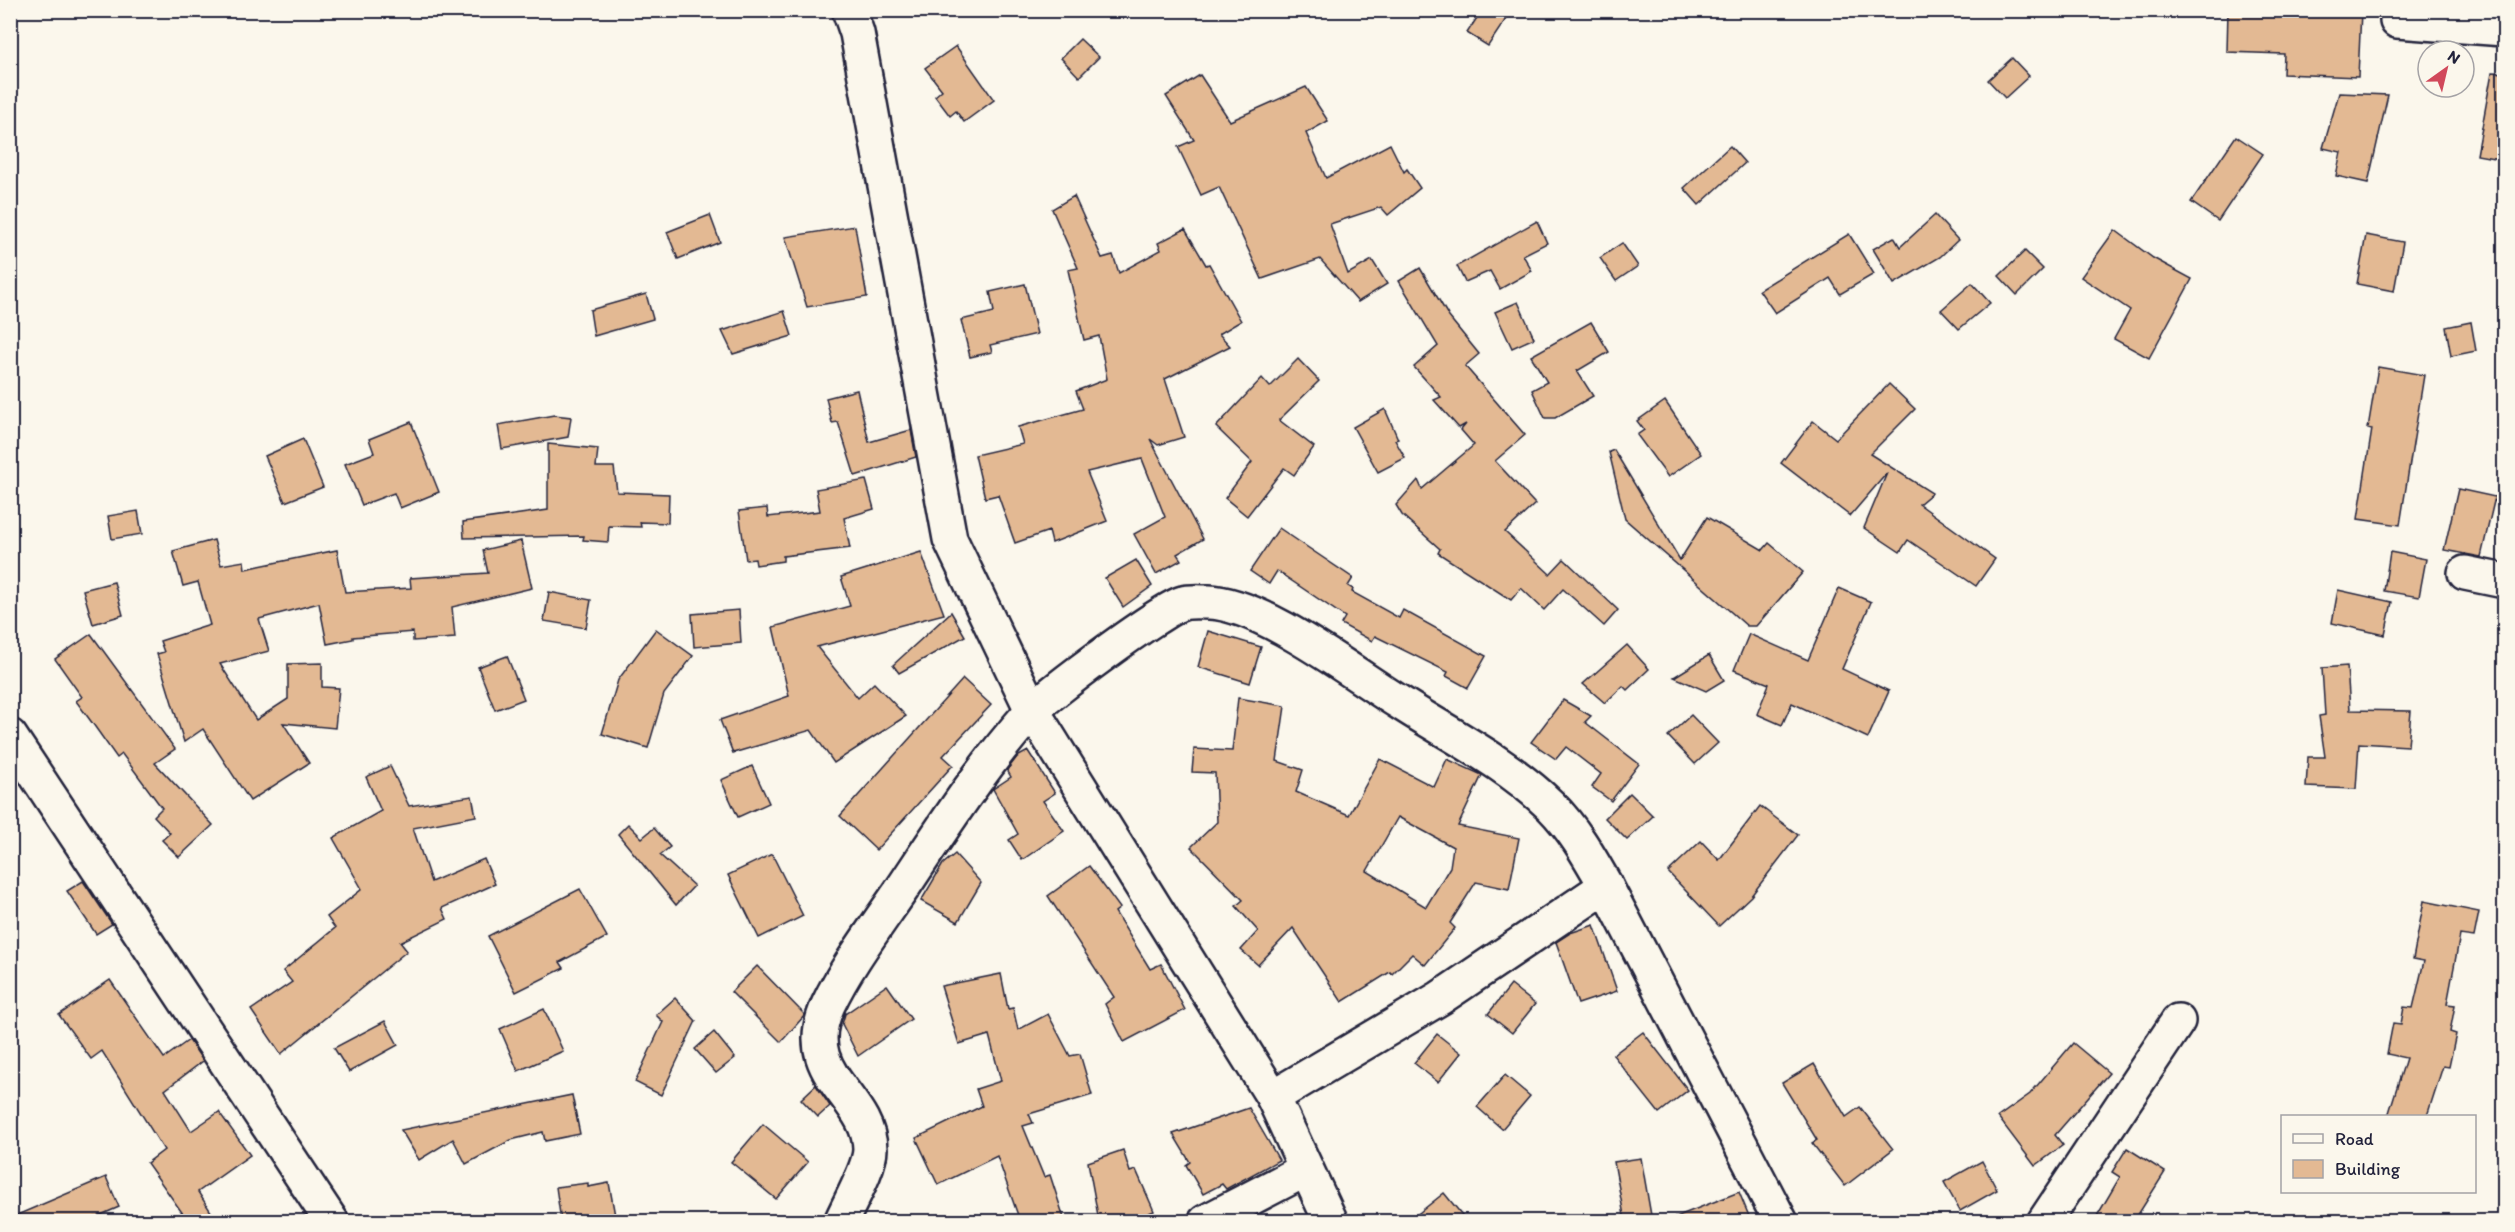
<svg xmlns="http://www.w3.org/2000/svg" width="2515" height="1232" font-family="Itim,sans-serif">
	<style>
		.building { fill: #e3b993; stroke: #22223b; stroke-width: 1.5; fill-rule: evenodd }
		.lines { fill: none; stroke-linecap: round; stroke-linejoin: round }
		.minor-casing { stroke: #22223b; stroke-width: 38 }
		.tertiary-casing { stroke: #22223b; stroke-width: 38 }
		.minor { stroke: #fbf7ec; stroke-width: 33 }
		.tertiary { stroke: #fbf7ec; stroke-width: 33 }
	</style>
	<rect width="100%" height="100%" fill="#fbf7ec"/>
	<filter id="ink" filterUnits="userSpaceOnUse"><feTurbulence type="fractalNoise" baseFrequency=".0167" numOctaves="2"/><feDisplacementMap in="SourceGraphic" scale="12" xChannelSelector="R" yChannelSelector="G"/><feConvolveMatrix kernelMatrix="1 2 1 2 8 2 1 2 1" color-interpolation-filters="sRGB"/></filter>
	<g filter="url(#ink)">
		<g class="building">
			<path d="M1482 10H1493L1506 19 1488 46 1467 33Z"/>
			<path d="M2228 10 2361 11 2358 77 2283 74 2284 54 2227 52Z"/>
			<path d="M1080 39 1099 57 1079 77 1061 58Z"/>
			<path d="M956 46 994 100 964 122 956 111 950 116 935 96 942 90 925 68Z"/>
			<path d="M2012 58 2029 76 2005 98 1988 80Z"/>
			<path d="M2492 72 2505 73V160L2477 155Z"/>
			<path d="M1200 75 1230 121 1306 87 1328 121 1306 133 1326 178 1390 144 1404 172 1407 169 1420 188 1388 215 1381 207 1330 224 1348 274 1372 260 1387 284 1358 302 1320 259 1262 279 1219 187 1201 195 1178 147 1194 140 1166 96Z"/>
			<path d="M2339 93 2388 95 2368 183 2336 176 2341 152 2323 148Z"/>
			<path d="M2236 136 2263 154 2218 221 2191 202Z"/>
			<path d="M1730 146 1745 163 1699 205 1684 188Z"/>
			<path d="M1074 196 1102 258 1113 255 1119 273 1161 250 1158 243 1185 229 1206 265 1209 264 1241 321 1219 334 1230 346 1165 379 1184 437 1158 445 1150 439 1203 539 1177 554 1181 560 1156 574 1134 534 1165 517 1142 459 1087 472 1107 521 1052 543 1049 531 1015 543 998 495 985 498 975 455 1023 444 1018 427 1083 409 1076 391 1107 379 1099 336 1084 340 1068 270 1078 268 1052 209Z"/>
			<path d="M710 215 720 242 678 259 667 232Z"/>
			<path d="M1935 215 1958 240 1940 257 1894 284 1873 249 1894 237 1900 247Z"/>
			<path d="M1537 221 1547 243 1523 255 1532 271 1500 289 1490 271 1465 282 1457 266Z"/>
			<path d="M855 226 867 297 807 307 785 237Z"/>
			<path d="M2115 230 2153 258 2192 279 2149 358 2114 339 2130 310 2081 277Z"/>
			<path d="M1849 234 1874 274 1840 294 1830 278 1775 313 1759 290Z"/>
			<path d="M2366 235 2403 242 2394 291 2357 284Z"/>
			<path d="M1622 243 1638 266 1616 281 1600 258Z"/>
			<path d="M2025 251 2043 269 2017 295 1999 276Z"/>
			<path d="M1420 268 1449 317 1479 354 1465 366 1525 435 1495 461 1535 504 1505 532 1550 574 1564 559 1618 610 1604 626 1563 589 1544 610 1521 588 1511 600 1438 553 1440 549 1402 515 1396 505 1418 480 1422 489 1474 445 1461 430 1466 424 1459 428 1434 400 1441 397 1414 367 1438 346 1399 281Z"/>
			<path d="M1972 283 1990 303 1959 329 1941 310Z"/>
			<path d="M1025 284 1037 334 990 345 992 352 970 357 961 320 994 312 990 292Z"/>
			<path d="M646 294 653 319 594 336 590 310Z"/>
			<path d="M1518 302 1534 338 1512 348 1495 312Z"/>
			<path d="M784 311 792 336 733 354 722 331Z"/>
			<path d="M1591 322 1609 352 1577 371 1593 396 1555 418H1545L1532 390 1547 382 1531 356Z"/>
			<path d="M2471 322 2476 351 2451 356 2446 327Z"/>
			<path d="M1298 359 1319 381 1279 420 1314 447 1294 475 1284 468 1247 516 1225 498 1252 462 1216 427 1262 378 1270 387Z"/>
			<path d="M2378 367 2424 375 2400 525 2358 519 2372 429 2368 428Z"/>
			<path d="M1889 384 1915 409 1870 454 1932 493 1919 504 1995 559 1976 586 1908 540 1900 552 1864 528 1887 473 1850 516 1781 463 1813 421 1836 439Z"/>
			<path d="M857 390 869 442 911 430 916 457 855 476 838 422 832 423 826 398Z"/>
			<path d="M1665 401 1701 454 1668 477 1637 435 1644 430 1637 421Z"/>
			<path d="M1385 409 1398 439 1395 440 1405 458 1378 472 1353 427Z"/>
			<path d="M554 415 571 417 568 437 502 449 498 425Z"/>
			<path d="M411 422 439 492 400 508 394 493 362 505 345 464 374 453 369 439Z"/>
			<path d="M303 439 323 487 285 502 265 456Z"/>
			<path d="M548 444 598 449 596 467H614L617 492 669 494 668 523 640 522 641 527 609 526 608 542 583 540 584 536 464 538 463 522 548 510Z"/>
			<path d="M1614 450 1680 560 1707 517 1763 550 1769 543 1803 572 1756 626H1747L1625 519 1609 452Z"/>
			<path d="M866 480 874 509 844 518 850 548 783 556V561L756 565 755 559 746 560 739 511 767 508 768 517 820 511 816 489Z"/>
			<path d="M2458 489 2495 497 2481 557 2444 550Z"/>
			<path d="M138 511 142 534 112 539 108 516Z"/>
			<path d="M1279 528 1353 578 1348 586 1353 589 1352 592 1399 618 1403 610 1486 656 1468 688 1446 676 1448 672 1375 636 1372 641 1341 624 1345 617 1277 571 1269 584 1250 571Z"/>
			<path d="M214 540 221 565 244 561 245 569 337 550 345 592 411 588 410 578 488 573 483 550 521 541 532 588 452 607 455 638 413 641V632L353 637V639L327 644 319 603 259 619 269 651 220 664 256 720 288 699V664L322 663V687L339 688 335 728 283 723 309 763 250 801 203 729 184 742 157 654 164 652 160 641 210 625 198 582 183 586 173 551Z"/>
			<path d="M921 552 944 614 817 647 858 698 874 683 906 716 834 763 811 730 733 753 720 720 789 696 773 627 850 606 841 577Z"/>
			<path d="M2390 552 2426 559 2419 597 2384 591Z"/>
			<path d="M1136 560 1152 586 1123 607 1105 578Z"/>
			<path d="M114 582 123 615 93 624 83 590Z"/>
			<path d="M1839 588 1871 602 1842 669 1889 691 1868 738 1792 703 1782 725 1757 714 1769 684 1734 670 1749 634 1808 660Z"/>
			<path d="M2338 590 2392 602 2385 635 2332 623Z"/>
			<path d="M549 592 591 600 586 628 544 621Z"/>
			<path d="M739 610 741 643 694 647 692 614Z"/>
			<path d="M951 612 965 636 899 673 893 665Z"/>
			<path d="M656 629 693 656 664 694 648 748 602 734 618 680Z"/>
			<path d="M1208 631 1261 647 1250 683 1198 667Z"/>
			<path d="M91 634 175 749 155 763 213 825 179 857 162 840 170 833 154 816 162 808 122 754 117 758 93 724 76 701 82 697 55 659Z"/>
			<path d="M1627 645 1649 669 1627 690 1623 686 1605 703 1583 684Z"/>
			<path d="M1709 655 1724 680 1706 691 1674 677Z"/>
			<path d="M507 656 524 699 495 710 478 667Z"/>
			<path d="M2347 666 2350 710 2411 711 2408 746 2359 743 2356 789 2306 787 2308 757H2325L2319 716 2325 715 2322 668Z"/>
			<path d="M963 679 991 705 943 756 953 765 876 850 840 816Z"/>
			<path d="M1238 698 1285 706 1277 761 1303 770 1296 792 1349 815 1380 759 1434 787 1447 759 1482 775 1458 826 1519 838 1509 889 1476 882 1450 923 1455 928 1425 965 1412 954 1392 974 1390 972 1342 1002 1293 928 1258 965 1241 950 1258 931 1236 906 1243 900 1191 847 1217 822 1215 773 1192 772 1194 749 1232 751ZM1398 817 1453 847 1450 867 1426 907 1367 871Z"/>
			<path d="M1563 700 1591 716 1585 722 1639 764 1611 801 1592 787 1601 774 1566 747 1556 759 1531 742Z"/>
			<path d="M1691 715 1718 743 1695 764 1668 736Z"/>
			<path d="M1028 751 1055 793 1043 801 1064 831 1022 860 1009 840 1018 834 993 789 1011 777 1007 770 1017 757Z"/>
			<path d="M390 766 409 806 472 796 476 816 413 828 431 882 484 859 495 884 442 908 447 919 400 942 407 951 281 1054 251 1010 292 982 283 971 335 928 327 917 362 889 333 838 381 811 366 777Z"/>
			<path d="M752 766 769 803 738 817 721 780Z"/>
			<path d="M1630 793 1653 816 1627 840 1605 818Z"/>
			<path d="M1760 806 1798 835 1751 896 1719 926 1668 872 1701 841 1719 860Z"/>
			<path d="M628 824 642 838 654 828 670 847 660 855 694 886 676 905 618 834Z"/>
			<path d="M772 854 803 916 759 938 728 875Z"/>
			<path d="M955 854 981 883 958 922 921 901 943 864Z"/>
			<path d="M1089 866 1120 908 1115 912 1150 969 1161 964 1185 1010 1124 1042 1105 1004 1114 997 1048 896Z"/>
			<path d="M83 881 112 924 96 934 67 891Z"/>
			<path d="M580 889 607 937 560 962 564 968 516 992 488 936Z"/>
			<path d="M2424 901 2479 912 2474 937 2460 935 2447 1004 2455 1005 2450 1032 2456 1034 2449 1067 2443 1066 2427 1116H2388L2406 1058 2387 1054 2393 1023 2401 1024 2404 1007 2413 1008 2424 961 2413 959Z"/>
			<path d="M1594 925 1617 991 1578 1004 1556 942 1570 933Z"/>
			<path d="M757 966 805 1015 781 1042 731 992Z"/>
			<path d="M1001 974 1008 1009 1013 1008 1018 1030 1048 1014 1070 1056 1080 1054 1092 1095 1029 1114 1033 1123 1023 1126 1044 1177 1050 1175 1065 1221H1020L997 1156 938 1185 916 1138 982 1106 976 1089 1001 1081 989 1035 959 1044 941 986Z"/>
			<path d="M110 980 164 1058 189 1040 203 1061 165 1090 191 1131 219 1112 250 1155 198 1192 217 1221H188L147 1163 164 1150 102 1051 91 1059 59 1015Z"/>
			<path d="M887 985 911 1019 858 1056 842 1024 845 1014Z"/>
			<path d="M1511 985 1535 1004 1512 1033 1488 1014Z"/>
			<path d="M675 998 696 1021 661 1095 635 1082 663 1022 656 1015Z"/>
			<path d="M544 1009 563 1051 518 1071 500 1029Z"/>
			<path d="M385 1021 398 1045 349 1072 334 1048Z"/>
			<path d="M714 1032 735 1058 716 1073 695 1049Z"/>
			<path d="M1643 1032 1688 1090 1659 1113 1613 1055Z"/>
			<path d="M1437 1034 1461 1053 1438 1082 1414 1063Z"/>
			<path d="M2073 1043 2109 1073 2055 1135 2063 1145 2035 1166 1998 1117 2030 1094Z"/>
			<path d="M1814 1064 1846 1117 1860 1107 1893 1149 1845 1186 1812 1143 1817 1140 1782 1083Z"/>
			<path d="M1505 1075 1530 1096 1502 1129 1477 1107Z"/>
			<path d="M816 1085 830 1106 818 1117 801 1099Z"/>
			<path d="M572 1095 580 1134 545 1141 543 1132 511 1140 466 1164 453 1139 419 1160 401 1130Z"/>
			<path d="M1249 1108 1279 1160 1226 1189 1222 1184 1203 1194 1186 1165 1190 1162 1173 1134Z"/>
			<path d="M763 1124 808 1162 776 1199 731 1162Z"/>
			<path d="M2127 1148 2165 1172 2134 1221H2094L2120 1177 2112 1172Z"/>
			<path d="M1123 1150 1130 1172 1136 1170 1154 1211 1128 1221H1099L1088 1162Z"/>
			<path d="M1641 1158 1652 1221H1625L1614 1162Z"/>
			<path d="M1982 1161 1997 1190 1960 1211 1944 1182Z"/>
			<path d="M106 1177 119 1207 87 1221H10V1218Z"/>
			<path d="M588 1183V1187L609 1183 616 1221H561L556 1187Z"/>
			<path d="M1739 1192 1751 1221H1668V1220Z"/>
			<path d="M1444 1193 1467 1221H1409Z"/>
		</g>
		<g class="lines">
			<g class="minor-casing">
				<g id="minor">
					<path d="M849 10 857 33 950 539 1032 710 1273 1097 1331 1222"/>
					<path d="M2397 21 2504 29"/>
					<path d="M2465 573 2504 581"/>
					<path d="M1273 1097 1440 998 1606 886 1781 1222"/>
					<path d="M841 1222C849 1203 870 1168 870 1149 869 1095 796 1075 828 1005 845 968 878 924 902 889 942 829 981 768 1029 714 1044 696 1163 608 1183 603 1190 601 1201 602 1209 602 1263 604 1352 673 1399 702 1450 735 1507 763 1551 806 1574 829 1590 858 1606 886"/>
					<path d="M1205 1222 1305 1170"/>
					<path d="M2044 1222 2178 1021"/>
				</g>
			</g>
			<g class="tertiary-casing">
				<path id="tertiary" d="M10 736 332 1222"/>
			</g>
			<use href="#minor" class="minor"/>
			<use href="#tertiary" class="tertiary"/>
		</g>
	</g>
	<rect width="2515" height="1232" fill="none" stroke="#fbf7ec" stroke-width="36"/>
	<rect x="18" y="18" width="2479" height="1196" fill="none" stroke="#22223b" stroke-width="2" filter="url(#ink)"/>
	<rect x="2281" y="1115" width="195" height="78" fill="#fbf7ec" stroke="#a4a2a5" stroke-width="1.5"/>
	<rect x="2293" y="1134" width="30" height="9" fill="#fbf7ec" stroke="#a4a2a5" stroke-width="1.5"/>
	<text x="2335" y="1145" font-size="18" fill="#22223b">Road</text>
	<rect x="2293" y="1160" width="30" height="18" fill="#e3b993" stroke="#a4a2a5" stroke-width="1.5"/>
	<text x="2335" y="1175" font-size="18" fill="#22223b">Building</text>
	<g transform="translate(2446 69) rotate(34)"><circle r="28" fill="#fbf7ec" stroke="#a4a2a5" stroke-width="1.5"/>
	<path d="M0-4.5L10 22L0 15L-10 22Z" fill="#d1495b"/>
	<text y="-9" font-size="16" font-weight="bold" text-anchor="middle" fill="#22223b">N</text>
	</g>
</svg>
